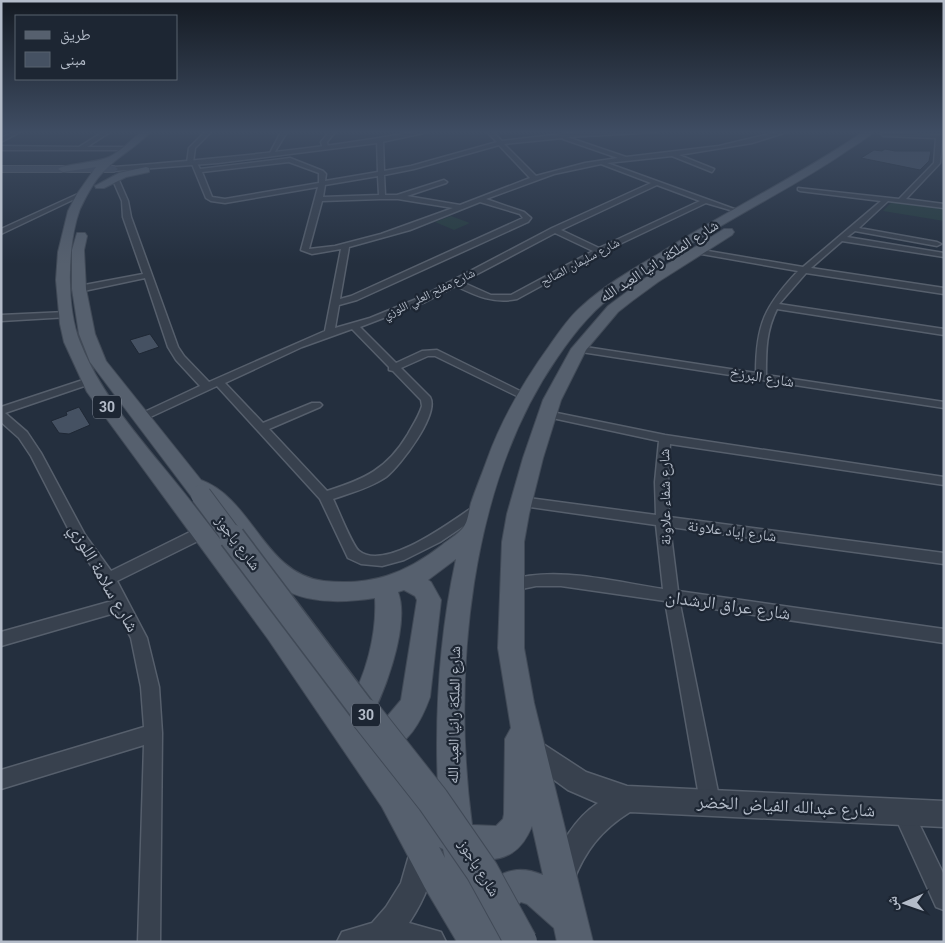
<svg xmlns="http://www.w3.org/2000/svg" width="945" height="943" font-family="Roboto,'Noto Naskh Arabic',sans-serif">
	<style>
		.green { fill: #263c3f }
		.building { fill: #455162; stroke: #1f2835 }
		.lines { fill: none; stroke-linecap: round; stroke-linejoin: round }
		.minor-casing { stroke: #565f6c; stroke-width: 3 }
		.tertiary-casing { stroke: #565f6c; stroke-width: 3 }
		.secondary-casing { stroke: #565f6c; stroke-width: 2 }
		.primary-casing { stroke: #414a57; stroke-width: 2 }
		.minor { fill: #38414e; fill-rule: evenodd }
		.tertiary { fill: #38414e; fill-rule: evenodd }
		.secondary { fill: #465061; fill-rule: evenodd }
		.primary { fill: #56606e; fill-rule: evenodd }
		.primary-bridge-far2-casing { stroke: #414a57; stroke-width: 22; stroke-linecap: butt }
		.primary-bridge-far1-casing { stroke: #414a57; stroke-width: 28; stroke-linecap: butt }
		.primary-bridge-casing { stroke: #414a57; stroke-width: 34; stroke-linecap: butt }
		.primary-bridge-far2 { stroke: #56606e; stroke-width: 20 }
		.primary-bridge-far1 { stroke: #56606e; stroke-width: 25 }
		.primary-bridge { stroke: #56606e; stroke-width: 32 }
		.labels { text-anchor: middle; stroke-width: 4.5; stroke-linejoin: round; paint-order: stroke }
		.far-street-label { font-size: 12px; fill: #b4bcc9; stroke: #1d2633 }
		.shield { fill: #1d2633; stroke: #878f9c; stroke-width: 1 }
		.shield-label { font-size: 14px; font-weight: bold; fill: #b4bcc9 }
		.street-label { font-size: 15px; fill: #b4bcc9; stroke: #1d2633 }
		.near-street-label { font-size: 18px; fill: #b4bcc9; stroke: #1d2633 }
	</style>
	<rect width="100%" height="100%" fill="#242f3e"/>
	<g class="green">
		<path d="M893 201 944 208V221L883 211Z"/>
		<path d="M451 216 470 223 454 230 435 222Z"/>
	</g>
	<g class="building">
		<path d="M885 149 895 151H931L929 161 920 170 861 158 874 150 882 151Z"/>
		<path d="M150 334 159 347 139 354 130 340Z"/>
		<path d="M79 407 90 425 69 434 59 433 51 421 67 415 66 412Z"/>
	</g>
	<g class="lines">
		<g class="minor-casing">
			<g id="minor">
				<path d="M13 132H20L1 142V138Z"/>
				<path d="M103 132H110L87 147H123L125 150H1V146L79 147Z"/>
				<path d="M205 132H211L195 148 193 163H197L200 169 290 158 323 171 326 174 325 181 378 172 377 140 380 138 383 140 384 171 411 166 497 142 487 132H493L502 141 579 132H658L567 137 626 157 719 146 778 132H787L752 143 679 155 714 169 712 172 672 156 607 163 737 210V212L706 203 607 250 517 299C494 304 476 296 456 286L425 302 360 327 396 363 422 351 437 350 530 396 529 398H521L435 356H428L401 368 430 397C440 414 400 466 386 477 370 488 350 493 333 499 338 509 352 545 359 551 385 572 452 521 473 507H483L485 510 483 513 440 542 404 560 382 566 361 564 348 558 320 499 217 386 146 419H138L136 417 138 415 200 386 176 360 168 347 145 278 79 292 75 289 79 286 143 274 123 217 122 201 112 178 115 176 118 178 128 201 131 217 178 347 184 356 209 382 325 331 341 249 312 254 301 250 318 187 225 203 211 201 206 198 192 164 187 163 189 148ZM563 138V139L618 158 585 163 536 176 504 144ZM499 145 530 178 460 205 407 196 446 183 447 182 444 180 397 195H385L384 175 414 169ZM289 162 319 173V183L225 199 212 197 202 172ZM601 164 651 183 552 228 419 298 370 318 335 328 339 305 357 300 528 222 531 218 524 212 486 199 554 174ZM378 176 379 195 323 197 325 185ZM657 185 700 201 599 248 561 230ZM380 199H398L453 208 381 234 335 246 309 249 322 201ZM480 202 520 214 523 218 351 296 340 299 349 247 410 230ZM555 233 593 251 511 295H491L462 282ZM352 329 389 367V370L393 371 421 400 422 406C419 416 413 425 408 434 387 469 365 479 327 491L269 429 320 407 322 405 320 403H312L263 423 225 383 302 347Z"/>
				<path d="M281 132H287L273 155H269Z"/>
				<path d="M329 132H335L327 142 328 148 323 149 321 142Z"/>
				<path d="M881 133 944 135V139H942L940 163 906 199 944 204V208L888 201 859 228 937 242 941 244 937 246 855 231 847 237 944 253V257L842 241 811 268 944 288V294L806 273 779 304 944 329V335L777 309C766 331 766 350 766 375L944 402V408L575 351 574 349 579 346 756 373C756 324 765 306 798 271L696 253 692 251 696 249 803 267 881 201 800 191 798 190V188L899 199 934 163 936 138 883 136Z"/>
				<path d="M80 193 85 194 1 234V229Z"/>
				<path d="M66 312 69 313V317L1 321V315Z"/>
				<path d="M89 378 94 381 93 383 5 413 27 432 41 453 85 535 111 571 198 528H208L210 532 208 536 117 581 147 638 159 687 162 733 160 942H138L144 745 1 789V770L144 727 141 687 131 638 118 612 1 646V632L112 601 103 583 75 542 31 456 19 438 1 422V407Z"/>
				<path d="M547 411 665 435 944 477V485L670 444 668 482 669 517 944 553V564L670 527 678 591 944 629V643L680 604 720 802 717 809 710 812 703 809 700 802 665 601 561 586H536L512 591 507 589 505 585 507 581C555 565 614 582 663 589L656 525 516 505 514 502 516 499 521 497 656 515 655 482 659 441 543 416 541 414Z"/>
				<path d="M903 802 910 805 944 875V910L936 907 893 812 896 805Z"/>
			</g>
		</g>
		<g class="tertiary-casing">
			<g id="tertiary">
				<path d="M414 132H428L377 143 218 163 114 171 110 169 114 167C214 159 315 150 414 132Z"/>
				<path d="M532 738 540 742 586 772 627 786 944 801V827L630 812C601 830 585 851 573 882L563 886 553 882 549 872C561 844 573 820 598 803L568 790 524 758 520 750 524 742Z"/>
				<path d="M421 841 430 845C440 868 423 902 409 923L441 932 446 942H337L342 932 372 923 386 907 401 883 412 845Z"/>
			</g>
		</g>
		<g class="secondary-casing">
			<path id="secondary" d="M1 166H114L118 169 114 172H1Z"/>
		</g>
		<g class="primary-casing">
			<g id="primary">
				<path d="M141 132H150C137 147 118 156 104 171 94 181 86 196 80 209 67 244 66 308 80 342 103 400 147 446 185 494 240 564 294 635 347 707 366 677 377 634 375 598 342 603 300 605 272 581 249 561 234 532 214 509L205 501 201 502 194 500 90 362 79 334 72 289V250L77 233H85L87 236 84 250 86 289 95 334 106 361 201 480C253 499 264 574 324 581 371 586 405 574 442 545 448 540 457 535 463 528 468 522 469 510 471 503 476 488 482 474 487 460 502 418 524 381 550 345 560 331 569 317 582 306 605 285 633 269 660 253 727 211 798 176 863 132H873C866 139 857 144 848 150 824 167 799 181 773 196 722 225 671 254 623 288 595 307 576 330 557 358 469 485 452 675 472 825L496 826 503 819 504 814 505 739 511 728 498 648 502 542 507 514 523 458 543 400 571 349 608 306 648 276 724 229H732L734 232 732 235 658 282 632 301 618 312 586 350 561 400 543 458 529 514 524 542V648L534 703 593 942H557L554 928 527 904 521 902C511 909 508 920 496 925L501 942H457L425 888 382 807 268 639 87 392 64 342 60 324 56 280 58 252 68 211 77 194 96 167 63 172 58 169C64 164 96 163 109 157 120 152 131 140 141 132ZM456 559C438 642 434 725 439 809L404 786 382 755C408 745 421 722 430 697L441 600 431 582 428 580ZM404 590 415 596 417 600 401 700 385 719 366 733 364 730C382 701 411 626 398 592ZM532 826 543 875C522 866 501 868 486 888L479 859C506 862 522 851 532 826ZM439 847 443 849 445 858Z"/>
				<path d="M146 167 149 168V172L126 177 104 188H96L95 186 119 173Z"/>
			</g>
		</g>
		<use href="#minor" class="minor"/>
		<use href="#tertiary" class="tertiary"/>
		<use href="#secondary" class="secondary"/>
		<use href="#primary" class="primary"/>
		<g class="primary-bridge-far2-casing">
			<path id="primary-bridge-far2" d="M201 495 233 538"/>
		</g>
		<g class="primary-bridge-far1-casing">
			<path id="primary-bridge-far1" d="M232 537 367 716"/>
		</g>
		<g class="primary-bridge-casing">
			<path id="primary-bridge" d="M366 715 433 800 482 871 521 942"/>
		</g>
		<use href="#primary-bridge-far2" class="primary-bridge-far2"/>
		<use href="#primary-bridge-far1" class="primary-bridge-far1"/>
		<use href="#primary-bridge" class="primary-bridge"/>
	</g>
	<linearGradient id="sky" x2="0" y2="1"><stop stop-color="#141a22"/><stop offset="0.5" stop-color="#3f4d63"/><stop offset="1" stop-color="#3f4d63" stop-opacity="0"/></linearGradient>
	<rect width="945" height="264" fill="url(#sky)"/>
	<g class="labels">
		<g class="far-street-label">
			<text transform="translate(580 262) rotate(-28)" y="4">شارع سليمان الصالح</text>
			<text transform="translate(429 294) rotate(-26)" y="4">شارع مفلح العلي اللوزي</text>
		</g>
		<g class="shield">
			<rect x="93" y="395.5" width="28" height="23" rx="4"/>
			<rect x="352" y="703.5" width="28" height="23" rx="4"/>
		</g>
		<g class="shield-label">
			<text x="107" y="412">30</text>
			<text x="366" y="720">30</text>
		</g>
		<g class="street-label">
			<text transform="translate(659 261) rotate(-33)" y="5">شارع الملكة رانيا العبد الله</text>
			<text transform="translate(762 377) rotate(9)" y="5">شارع البرزخ</text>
			<text transform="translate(665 497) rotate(-91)" y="5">شارع شفاء علاونة</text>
			<text transform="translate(732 531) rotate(7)" y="5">شارع إياد علاونة</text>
			<text transform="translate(238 543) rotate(53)" y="5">شارع ياجوز</text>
			<text transform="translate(454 715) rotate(-89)" y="5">شارع الملكة رانيا العبد الله</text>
			<text transform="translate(479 868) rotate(58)" y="5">شارع ياجوز</text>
		</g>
		<g class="near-street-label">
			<text transform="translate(104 578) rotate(60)" y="6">شارع سلامة اللوزي</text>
			<text transform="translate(728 605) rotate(8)" y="6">شارع عراق الرشدان</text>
			<text transform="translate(786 806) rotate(3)" y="6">شارع عبدالله الفياض الخضر</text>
		</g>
	</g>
	<rect width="945" height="943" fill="none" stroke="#b4bcc9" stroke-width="5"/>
	<rect x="15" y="15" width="162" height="65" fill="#1d2633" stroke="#59626f"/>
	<rect x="25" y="31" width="25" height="8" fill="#56606e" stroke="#59626f"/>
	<text x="60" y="40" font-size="15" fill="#b4bcc9">طريق</text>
	<rect x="25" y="52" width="25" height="15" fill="#455162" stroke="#59626f"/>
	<text x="60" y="65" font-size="15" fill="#b4bcc9">مبنى</text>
	<g transform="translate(905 903) rotate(268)" stroke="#1d2633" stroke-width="4" paint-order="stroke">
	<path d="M0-4L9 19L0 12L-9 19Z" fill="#b4bcc9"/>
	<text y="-8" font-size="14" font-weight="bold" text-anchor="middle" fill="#b4bcc9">ش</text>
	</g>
</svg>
